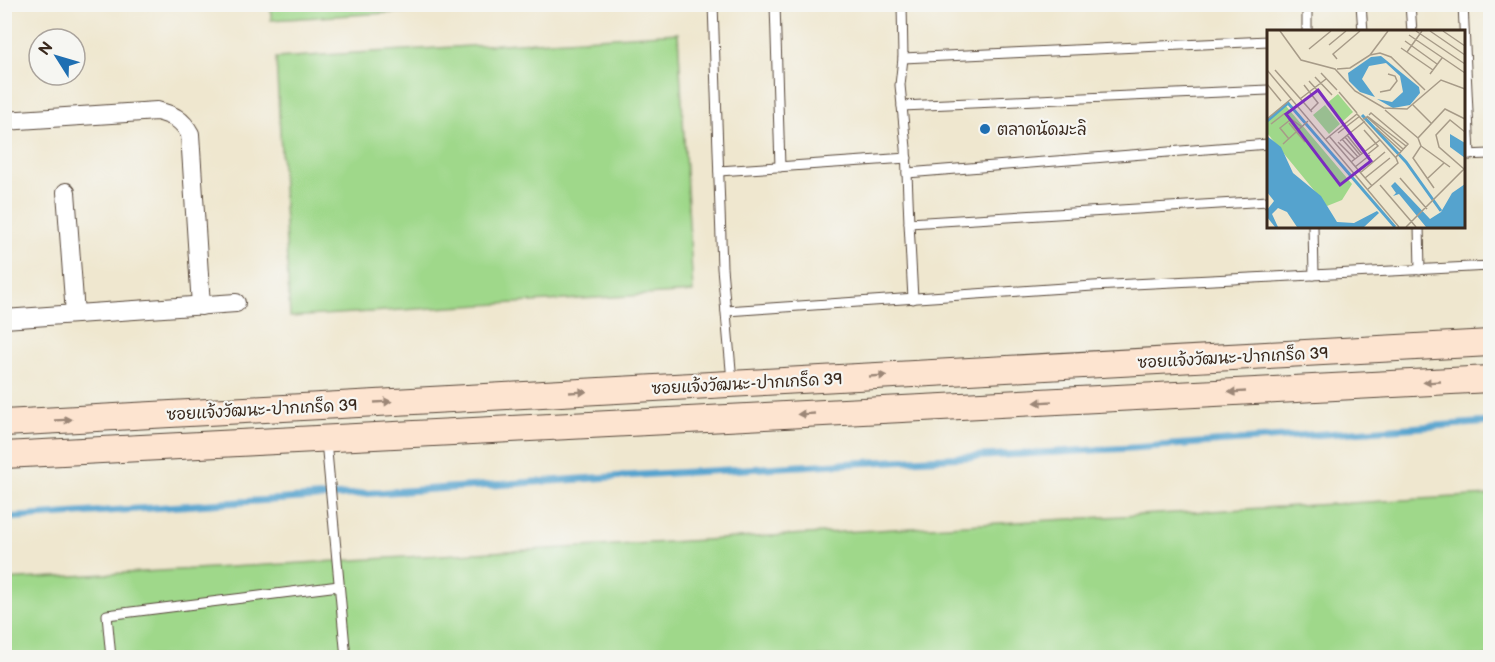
<svg xmlns="http://www.w3.org/2000/svg" width="1495" height="662" font-family="'Balsamiq Sans','Playpen Sans Thai',sans-serif">
	<style>
		.green { fill: #9fd88a; stroke: #6d8154; stroke-width: 1.5 }
		.lines { fill: none; stroke-linecap: round; stroke-linejoin: round }
		.stream { stroke: #55a3ce; stroke-width: 7 }
		.lane-casing { stroke: #564639; stroke-width: 11 }
		.street-casing { stroke: #564639; stroke-width: 20 }
		.secondary-casing { stroke: #564639; stroke-width: 28 }
		.lane { stroke: #fff; stroke-width: 9 }
		.street { stroke: #fff; stroke-width: 18 }
		.secondary { stroke: #fde4d0; stroke-width: 26 }
		.oneway { fill: #9c8777 }
		.poi-dot { fill: #1f6fb2; stroke: #f6f6f2; stroke-width: 2 }
		.labels { text-anchor: middle; stroke-width: 4.5; stroke-linejoin: round; paint-order: stroke }
		.poi-label { font-size: 16px; fill: #3b2a1e; stroke: #f6f6f2; text-anchor: start }
		.street-label { font-size: 16px; fill: #3b2a1e; stroke: #f6f6f2 }
		.inset-river { fill: none; stroke: #55a3ce; stroke-width: 3 }
		.inset-road { fill: none; stroke: #a79b88; stroke-width: 1.5 }
		.view { fill: #7b2cbf; fill-opacity: 0.15; stroke: #7b2cbf; stroke-width: 3 }
		.inset-edge { fill: none; stroke: #3b2a1e; stroke-width: 3 }
	</style>
	<rect width="100%" height="100%" fill="#f6f6f2"/>
	<filter id="ink" filterUnits="userSpaceOnUse"><feTurbulence type="fractalNoise" baseFrequency=".0167" numOctaves="2"/><feDisplacementMap in="SourceGraphic" scale="12" xChannelSelector="R" yChannelSelector="G"/><feConvolveMatrix kernelMatrix="1 2 1 2 8 2 1 2 1" color-interpolation-filters="sRGB"/></filter>
	<filter id="wash" filterUnits="userSpaceOnUse"><feTurbulence type="fractalNoise" baseFrequency=".008" numOctaves="4" result="noise"/><feDisplacementMap in="SourceGraphic" scale="24" xChannelSelector="R" yChannelSelector="G"/><feGaussianBlur stdDeviation="1.35" result="paint"/><feColorMatrix in="noise" values="0 0 0 0 0 0 0 0 0 0 0 0 0 0 0 0 0 1.4 0 .05"/><feComposite in="paint" operator="in"/></filter>
	<g filter="url(#wash)">
		<rect width="100%" height="100%" fill="#efe7cf"/>
		<g class="green">
			<path d="M271 4H518V5L271 20Z"/>
			<path d="M678 33 693 292 290 317 276 58Z"/>
			<path d="M1490 495V657H5L4 580Z"/>
		</g>
		<g class="lines">
			<path class="stream" d="M4 518 655 474 1131 448 1490 422"/>
		</g>
	</g>
	<g filter="url(#ink)">
		<g class="lines">
			<g class="lane-casing">
				<g id="lane">
					<path d="M713 4 722 268 732 381"/>
					<path d="M775 4 780 167"/>
					<path d="M902 4 903 58 900 85 906 148 909 223"/>
					<path d="M1307 4V32"/>
					<path d="M1361 4 1363 32"/>
					<path d="M1410 4 1412 32"/>
					<path d="M1463 4 1470 155"/>
					<path d="M903 58 1268 41"/>
					<path d="M902 106 1268 90"/>
					<path d="M1464 155 1490 154"/>
					<path d="M719 171 907 158"/>
					<path d="M907 173 1268 144"/>
					<path d="M1313 226 1314 275"/>
					<path d="M1419 226 1420 270"/>
					<path d="M913 299 909 223 1268 201"/>
					<path d="M726 311 1093 286 1490 266"/>
					<path d="M326 441 346 658"/>
					<path d="M111 658 107 615 339 586"/>
				</g>
			</g>
			<g class="street-casing">
				<g id="street">
					<path d="M4 121 157 111C173 115 182 119 190 134L201 306"/>
					<path d="M66 192 75 314"/>
					<path d="M4 319 236 303"/>
				</g>
			</g>
			<g class="secondary-casing">
				<g id="secondary">
					<path d="M4 423 1490 343"/>
					<path d="M4 455 1490 379"/>
				</g>
			</g>
			<use href="#lane" class="lane"/>
			<use href="#street" class="street"/>
			<use href="#secondary" class="secondary"/>
		</g>
		<defs><path id="oneway-solid" d="M-6-.8H1V-3.2L6.5 0L1 3.2V.8H-6Z" transform="scale(1.5)"/></defs>
		<g class="oneway">
			<use href="#oneway-solid" transform="translate(878 376) rotate(-3)"/>
			<use href="#oneway-solid" transform="translate(1432 382) rotate(177)"/>
			<use href="#oneway-solid" transform="translate(578 392) rotate(-3)"/>
			<use href="#oneway-solid" transform="translate(1237 392) rotate(177)"/>
			<use href="#oneway-solid" transform="translate(383 402) rotate(-3)"/>
			<use href="#oneway-solid" transform="translate(1043 402) rotate(177)"/>
			<use href="#oneway-solid" transform="translate(806 414) rotate(177)"/>
			<use href="#oneway-solid" transform="translate(63 420) rotate(-3)"/>
		</g>
	</g>
	<circle class="poi-dot" cx="985" cy="129" r="6"/>
	<g class="labels">
		<g class="poi-label">
			<text x="997" y="135">ตลาดนัดมะลิ</text>
		</g>
		<g class="street-label">
			<text transform="translate(1233 357) rotate(-3)" y="6">ซอยแจ้งวัฒนะ-ปากเกร็ด 39</text>
			<text transform="translate(747 383) rotate(-3)" y="6">ซอยแจ้งวัฒนะ-ปากเกร็ด 39</text>
			<text transform="translate(262 409) rotate(-3)" y="6">ซอยแจ้งวัฒนะ-ปากเกร็ด 39</text>
		</g>
	</g>
	<g transform="translate(1267 30)">
		<rect width="198" height="198" fill="#efe7cf"/>
		<path d="M71 64 86 82 75 92 59 74ZM58 75 73 94 62 104 46 85ZM19 76 85 154 75 170 60 176 0 103V92Z" fill="#9fd88a"/>
		<path d="M114 26 152 57 153 63 143 75 126 78 110 69 125 72 136 62 133 46 119 33 102 36 95 49 108 67 93 62 82 51 81 43 104 27ZM183 104 198 113V128L183 117ZM0 106 14 117 26 143 54 166 70 192 87 193 110 181 112 183 97 197H30L20 182 11 178 5 184 11 197H8L0 187V180L7 171 0 162ZM128 152 163 189 174 182 185 163 198 154V197H159L132 164 126 166 129 163 124 156Z" fill="#55a3ce"/>
		<path class="inset-river" d="M95 85 139 132 174 181M0 91 21 73 128 197"/>
		<path class="inset-road" d="M13 1 34 30 68 39 88 61 117 78 140 79 174 50 198 59M149 1 198 34M163 1 198 25M176 1 198 16M142 5 198 43M138 11 170 34M62 15 79 1M134 18 166 40M42 19 64 1M140 22 155 1M103 25 121 1M70 29 66 24 93 1M70 39 83 38 103 25 113 23 124 27 158 60M0 40 132 197M8 40 45 82M54 43 70 60M163 44 175 28M48 47 65 65M42 51 59 70M0 54 14 71M37 55 51 73 43 81M72 62 90 83M113 62 123 60 130 51 128 46 121 44M33 69 59 49M146 75 164 93M118 80 151 108M102 85 104 83 141 114 129 127M100 86 139 116M0 89 24 69M96 89 100 87 136 119M22 93 38 112M4 94 17 84 35 97M109 98 134 121M97 100 111 116 101 124M71 103 93 86M83 103 98 91M80 105 95 124M62 106 105 156M78 107 93 125M22 109 13 98 23 90M59 109 90 84 129 128 131 133 101 159M75 109 91 127M73 111 83 103 98 121M71 112 88 129M16 114 41 91M154 116 183 137M84 132 113 110M88 137 103 125M93 143 118 122M98 148 123 128M133 148 160 179M161 148 177 133M113 155 149 197M167 158 146 128 154 116 151 108 178 79 198 89M139 197 197 139 172 117 169 105 183 90 198 102"/>
		<path class="view" d="M51 60 104 131 73 155 19 84Z"/>
		<rect width="198" height="198" class="inset-edge"/>
	</g>
	<rect width="1495" height="662" fill="none" stroke="#f6f6f2" stroke-width="24"/>
	<g transform="translate(57 57) rotate(307)"><circle r="28" fill="#f6f6f2" stroke="#aba49d" stroke-width="1.5"/>
	<path d="M0-4.5L10 22L0 15L-10 22Z" fill="#1f6fb2"/>
	<text y="-9" font-size="16" font-weight="bold" text-anchor="middle" fill="#3b2a1e">N</text>
	</g>
</svg>
